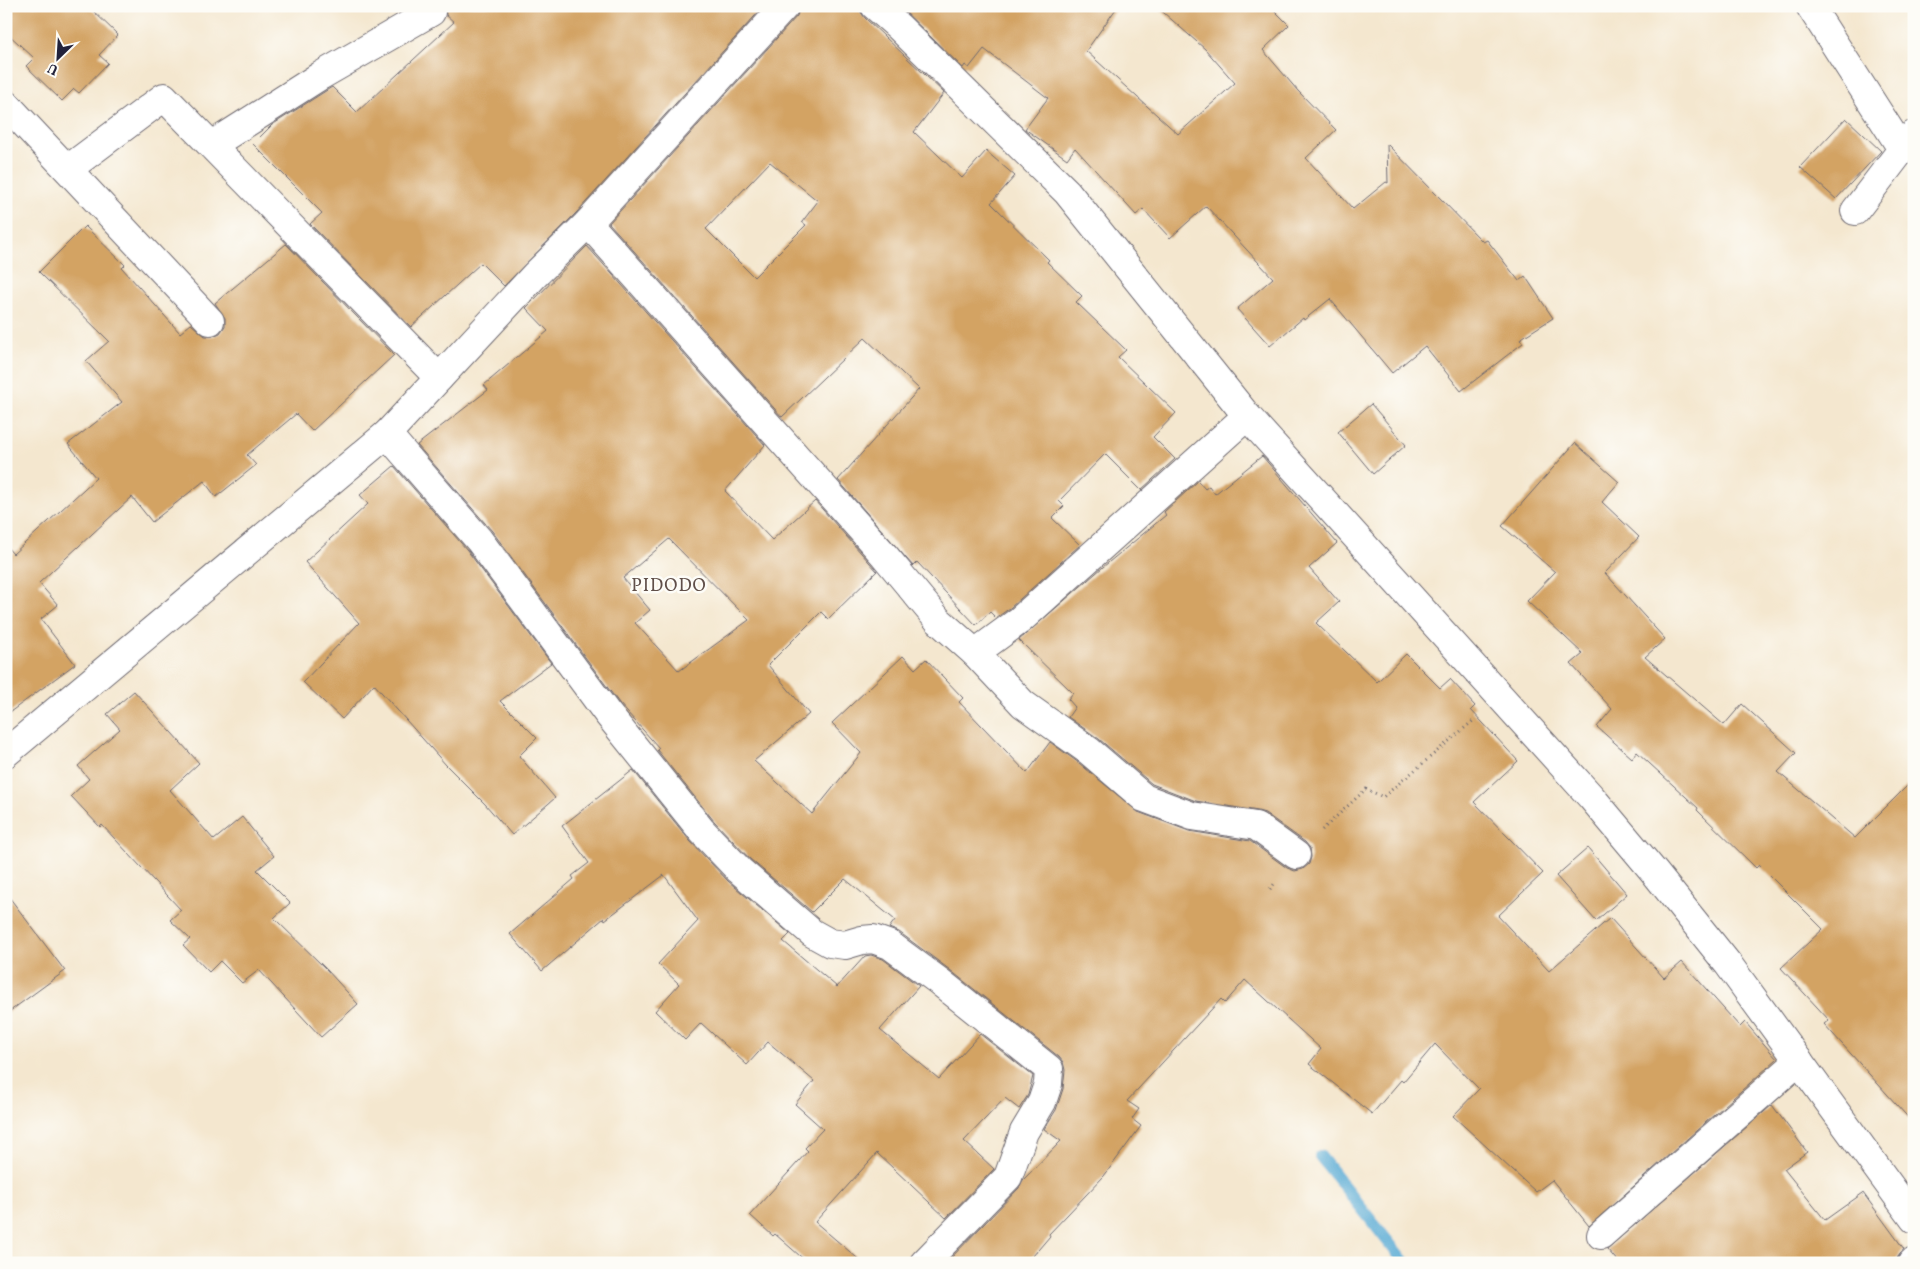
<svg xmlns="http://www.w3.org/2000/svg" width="1920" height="1269" font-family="Vollkorn,serif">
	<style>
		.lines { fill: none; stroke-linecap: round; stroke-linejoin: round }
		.stream { stroke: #5aabd4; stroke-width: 12 }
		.building { fill: #d3a364; fill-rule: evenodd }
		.minor-casing { stroke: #6c676f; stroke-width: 30 }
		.path { stroke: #6c676f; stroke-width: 3; stroke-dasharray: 1 4; stroke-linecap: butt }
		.minor { stroke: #fff; stroke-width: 28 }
		.labels { text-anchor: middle; stroke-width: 5; stroke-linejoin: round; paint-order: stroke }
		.quarter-label { font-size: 18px; letter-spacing: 1px; fill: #604f49; stroke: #fdfcf7 }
	</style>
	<rect width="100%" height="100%" fill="#fdfcf7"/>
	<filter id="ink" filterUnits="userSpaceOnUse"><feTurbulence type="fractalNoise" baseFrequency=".02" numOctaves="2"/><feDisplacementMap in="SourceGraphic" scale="10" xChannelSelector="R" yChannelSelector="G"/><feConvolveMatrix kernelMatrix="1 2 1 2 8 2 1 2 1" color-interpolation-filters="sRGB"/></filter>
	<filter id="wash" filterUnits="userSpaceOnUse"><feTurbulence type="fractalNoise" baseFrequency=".0096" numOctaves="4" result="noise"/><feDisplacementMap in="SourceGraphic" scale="20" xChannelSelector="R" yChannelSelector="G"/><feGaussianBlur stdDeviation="1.12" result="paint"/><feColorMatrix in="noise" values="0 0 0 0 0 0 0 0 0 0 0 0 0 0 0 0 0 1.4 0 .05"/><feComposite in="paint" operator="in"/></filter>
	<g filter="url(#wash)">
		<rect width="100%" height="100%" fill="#f4e7cf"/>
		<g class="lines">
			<path class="stream" d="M1320 1156 1405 1263"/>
		</g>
		<g id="blocks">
			<g class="building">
				<path d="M6 6H88L118 35 99 55 108 63 79 93 74 89 62 101 26 66 34 58 6 32Z"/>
				<path d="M445 6H764L577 212 504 286 481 263 411 327 310 224 322 213 253 144 272 125 332 87 357 112 454 22 446 15Z"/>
				<path d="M800 6H860V11L865 18 944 93 914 132 962 178 986 151 1015 176 991 203 1049 260 1047 262 1082 296 1076 302 1126 350 1118 357 1176 413 1153 437 1175 459 1141 490 1105 454 1059 501 1064 506 1052 518 1080 545 1010 608 996 618 990 612 976 625 917 562 913 566 838 480 919 389 865 338 782 417 609 223 797 16ZM770 162 818 201 802 222 806 225 754 277 706 229Z"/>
				<path d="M899 6H1118L1086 51 1178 134 1235 83 1205 49 1156 6H1270L1289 25 1263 50 1298 91 1336 130 1306 158 1353 209 1386 182 1388 183 1387 144 1483 242 1487 240 1519 281 1525 276 1553 318 1520 339 1523 343 1461 391 1425 346 1392 373 1330 299 1304 320 1303 318 1270 346 1237 309 1273 278 1206 206 1170 238 1143 209 1136 215 1075 148 1067 159 1025 129 1048 98 984 49 969 68 965 65 963 68Z"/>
				<path d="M1846 118 1881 151 1836 199 1800 167Z"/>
				<path d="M85 226 125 265 122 268 180 333 191 324 205 336H213L220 333 225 326V318L215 303 286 244 394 355 312 431 296 414 247 455 256 465 216 497 204 481 152 522 132 497 39 583 58 605 41 619 75 664 6 715V546L13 554 96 478 68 444 122 402 86 361 109 341 39 272Z"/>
				<path d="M587 246 765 445 725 491 772 540 815 501 877 571 828 619 821 612 768 665 809 714 754 761 812 814 861 753 832 723 903 656 915 669 926 659 963 698 959 702 1027 773 1050 742 1079 763 1138 812 1189 831 1250 841 1287 868 1295 871 1303 869 1309 864 1311 857 1310 848 1305 842 1265 813 1258 811 1196 801 1152 784 1099 739 1068 717 1075 707 1068 699 1073 693 1019 640 1103 567 1166 515 1164 512 1198 481 1205 489 1209 486 1215 494 1262 456 1337 543 1309 568 1339 602 1316 623 1377 682 1406 654 1440 688 1450 679 1475 706 1471 710 1518 761 1474 802 1543 873 1498 916 1549 971 1610 918 1664 978 1682 962 1740 1027 1745 1022 1777 1059 1589 1226 1552 1180 1536 1192 1453 1116 1479 1089 1435 1044 1403 1082 1401 1080 1372 1114 1309 1064 1321 1049 1245 980 1225 1003 1221 999 1127 1101 1139 1109 1132 1119 1141 1126 1104 1176 1049 1234 1050 1236 1027 1263H946L1019 1188 1023 1180 1061 1141 1044 1129 1056 1110 1063 1089 1065 1070 1063 1062 1059 1057 950 970 899 932 889 928 895 920 845 879 812 912 750 859 714 821 657 750 659 748 619 703 492 531 417 445 488 390 484 385 548 331 526 308ZM669 539 749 620 679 671 635 623 650 610 623 578Z"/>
				<path d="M1371 404 1406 445 1373 474 1338 432Z"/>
				<path d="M1575 443 1619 482 1602 502 1639 537 1605 573 1665 639 1645 657 1724 725 1742 704 1796 753 1778 772 1855 838 1914 779V1124L1824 1024 1829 1020 1781 968 1823 929 1759 865 1756 868 1697 810 1698 808 1637 752 1632 758 1597 727 1612 709 1571 664 1583 654 1527 601 1555 572 1502 526Z"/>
				<path d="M394 466 467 550 551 663 500 701 537 738 519 756 555 798 512 835 485 804 446 765 374 684 342 719 303 682 359 623 305 562 368 504 360 495Z"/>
				<path d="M134 691 199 763 170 790 214 840 242 817 274 856 257 870 290 903 274 918 327 970 358 1004 321 1037 259 970 242 983 220 961 209 972 183 945 190 939 170 920 181 910 102 825 100 827 71 796 89 779 78 766 120 729 107 714Z"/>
				<path d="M633 770 690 841 728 881 790 934 783 941 837 987 865 956 871 955 883 959 919 986 880 1030 939 1079 980 1034 1033 1076 1028 1095 1019 1109 1005 1098 964 1141 994 1169 946 1218 877 1153 815 1222 863 1263H808L775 1234 773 1236 750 1215 808 1151 805 1148 823 1129 795 1104 814 1081 768 1042 747 1065 701 1023 685 1040 655 1011 679 984 658 964 698 921 664 875 605 920 604 918 542 971 510 934 574 879 572 876 589 863 562 826Z"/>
				<path d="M1588 848 1627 894 1596 921 1556 876Z"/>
				<path d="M6 893 65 971 6 1014Z"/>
				<path d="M1772 1105 1807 1152 1784 1169 1825 1220 1863 1193 1904 1249 1897 1258V1263H1619L1607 1249Z"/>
			</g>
		</g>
	</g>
	<g filter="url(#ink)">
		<use href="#blocks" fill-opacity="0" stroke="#6c676f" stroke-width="1"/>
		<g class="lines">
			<g class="minor-casing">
				<g id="minor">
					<path d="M875 6 899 27 1067 192 1247 416 1592 798 1655 873 1728 964 1914 1219"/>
					<path d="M1810 6 1902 149"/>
					<path d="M6 104 210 321"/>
					<path d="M212 145 320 76 431 12 426 6"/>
					<path d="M68 169 164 97 439 378"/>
					<path d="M1855 211 1913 135"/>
					<path d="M588 223 884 555 938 620 975 653 1023 704 1089 751 1144 798 1192 816 1256 826 1296 855"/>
					<path d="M387 434 479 540 607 713 702 831 739 870 812 933 830 943 845 945 862 940 873 939 890 945 940 982 1049 1069 1048 1084 1042 1102 1024 1132 1008 1177 924 1263"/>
					<path d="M975 653 1020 620 1247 416"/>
					<path d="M6 753 387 434 535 275 588 223 785 6"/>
					<path d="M1601 1235 1799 1061"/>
					<path d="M1912 1263 1914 1261"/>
				</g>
			</g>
			<g class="path">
				<path d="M1322 830 1366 789 1383 797 1474 720"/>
				<path d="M1270 889 1275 883"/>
			</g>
			<use href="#minor" class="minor"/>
		</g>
	</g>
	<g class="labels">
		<g class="quarter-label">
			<text x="669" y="591">PIDODO</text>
		</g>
	</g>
	<rect width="1920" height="1269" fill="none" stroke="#fdfcf7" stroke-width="25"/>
	<g transform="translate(58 58) rotate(205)" stroke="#fdfcf7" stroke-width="4" paint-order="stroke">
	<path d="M0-4L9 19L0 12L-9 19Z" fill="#22223b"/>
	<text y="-8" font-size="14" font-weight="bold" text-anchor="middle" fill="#22223b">U</text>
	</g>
</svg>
